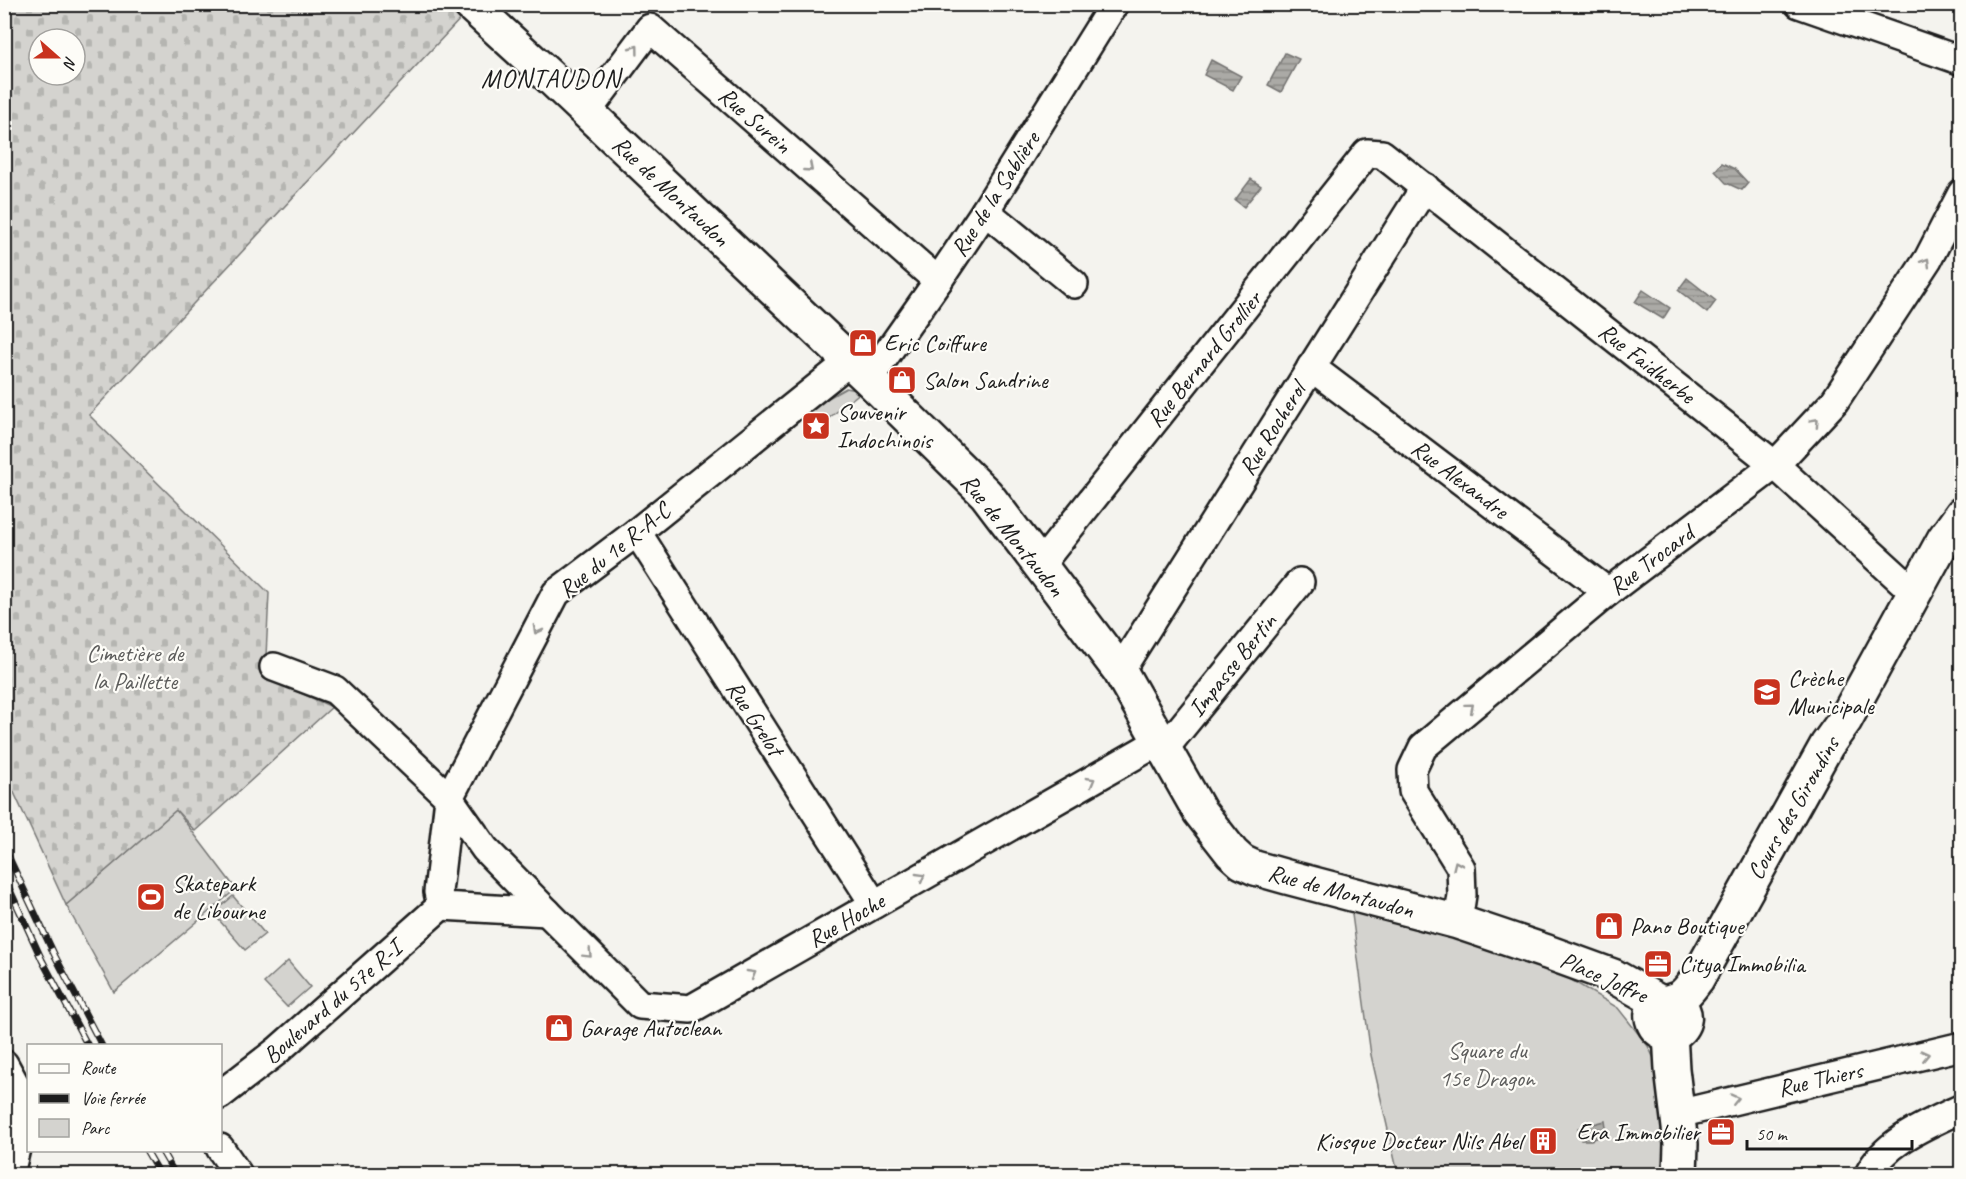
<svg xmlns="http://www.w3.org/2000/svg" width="1966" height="1179" font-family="Caveat,sans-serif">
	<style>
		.green { fill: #d4d3cf; stroke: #787876; stroke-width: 1.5 }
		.cemetery { fill: url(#cemetery-stones); stroke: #787876; stroke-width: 1.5; fill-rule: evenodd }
		.water { fill: url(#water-rules); stroke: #72716f; stroke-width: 1.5 }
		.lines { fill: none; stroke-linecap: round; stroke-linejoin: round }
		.minor-casing { stroke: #1c1c1c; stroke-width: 32 }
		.major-casing { stroke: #1c1c1c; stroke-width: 38 }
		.minor { stroke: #fdfcf7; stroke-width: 27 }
		.major { stroke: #fdfcf7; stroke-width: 33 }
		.rail-casing { stroke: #1c1c1c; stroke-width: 7 }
		.rail { stroke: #fdfcf7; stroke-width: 4.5; stroke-dasharray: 14; stroke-linecap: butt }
		.oneway { stroke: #989794 }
		.labels { text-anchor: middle; stroke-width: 4.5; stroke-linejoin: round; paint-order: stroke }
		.street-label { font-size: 24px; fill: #1c1c1c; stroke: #fdfcf7 }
		.poi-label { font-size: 24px; fill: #1c1c1c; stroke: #fdfcf7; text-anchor: start }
		.park-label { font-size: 24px; fill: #5c5c5b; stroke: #fdfcf7 }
		.neighbourhood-label { font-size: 26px; letter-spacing: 1.5px; fill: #1c1c1c; stroke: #fdfcf7 }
	</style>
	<defs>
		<pattern id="cemetery-stones" width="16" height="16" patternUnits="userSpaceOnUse" patternTransform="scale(1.5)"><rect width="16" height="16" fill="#d4d3cf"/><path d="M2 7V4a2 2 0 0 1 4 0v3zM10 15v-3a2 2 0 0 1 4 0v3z" fill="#b5b5b1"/></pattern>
		<pattern id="water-rules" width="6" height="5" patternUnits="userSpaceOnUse" patternTransform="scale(1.5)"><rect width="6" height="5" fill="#abaaa6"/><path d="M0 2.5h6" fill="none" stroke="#8a8a86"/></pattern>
	</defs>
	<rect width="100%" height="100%" fill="#f4f3ee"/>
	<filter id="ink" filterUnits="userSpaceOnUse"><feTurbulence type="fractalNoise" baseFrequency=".0167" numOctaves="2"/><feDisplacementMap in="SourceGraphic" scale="12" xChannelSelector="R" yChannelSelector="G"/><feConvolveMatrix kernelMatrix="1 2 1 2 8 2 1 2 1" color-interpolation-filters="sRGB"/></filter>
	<g filter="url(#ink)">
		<g class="green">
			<path d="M846 388 862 391 812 432 798 415Z"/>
			<path d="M176 810 236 889 114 992 66 905Z"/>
			<path d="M233 896 265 934 245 950 213 913Z"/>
			<path d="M1351 907 1442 932 1553 969 1618 1008 1648 1046 1656 1063 1664 1115 1667 1174H1398L1371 1055Z"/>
			<path d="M288 961 310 987 287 1007 264 983Z"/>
		</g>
		<path class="cemetery" d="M450 4 463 16 89 415 269 593 265 677 332 707 195 831 176 810 66 905 5 773 4 5ZM39 39H75V75H39Z"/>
		<g class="water">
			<path d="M1285 53 1299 59 1281 92 1268 85Z"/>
			<path d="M1211 60 1241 76 1233 90 1204 75Z"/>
			<path d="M1722 163 1735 169 1748 183 1742 190 1726 183 1715 171Z"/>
			<path d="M1251 179 1261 186 1244 207 1235 200Z"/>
			<path d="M1687 278 1716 301 1707 313 1678 290Z"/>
			<path d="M1643 290 1670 308 1663 319 1635 302Z"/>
			<path d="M1605 1121 1607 1134 1591 1140H1581L1578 1128Z"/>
		</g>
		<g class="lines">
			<g class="minor-casing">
				<g id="minor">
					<path d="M1799 4 1962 61"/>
					<path d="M587 112 650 28 938 281"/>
					<path d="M985 211 1074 284"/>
					<path d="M1311 367 1608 592"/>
					<path d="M869 379 938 281 985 211 1114 4"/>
					<path d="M637 532 874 904"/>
					<path d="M1040 565 1367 153 1382 154 1775 465 1904 583 1916 591"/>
					<path d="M274 667 335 690 449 798 485 849 547 912 441 906 438 892 449 798 556 593 637 532 850 361"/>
					<path d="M1120 671 1425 187"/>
					<path d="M1165 748 1300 582"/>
					<path d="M547 912 640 1005 691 1009 1160 741"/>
					<path d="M1458 922 1462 895 1461 868 1413 791 1412 770 1423 747 1608 592 1775 465 1834 402 1928 259 1962 193"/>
					<path d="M4 1064 21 1095 23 1119 10 1174"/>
					<path d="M220 1095 277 1051 441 906"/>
					<path d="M1678 1114 1962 1046"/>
					<path d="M220 1148 238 1174"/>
					<path d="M1869 1174C1886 1140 1929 1124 1962 1108"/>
				</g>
			</g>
			<g class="major-casing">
				<g id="major">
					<path d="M470 4 551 78 869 379 986 494 1120 671 1200 812 1232 853 1242 862 1255 868 1287 877 1458 922 1547 952 1613 976 1661 1003"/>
					<path d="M1671 1001C1682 1004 1689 1016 1681 1027 1675 1036 1659 1035 1654 1024 1644 1002 1671 1004 1682 996 1688 992 1693 984 1697 979L1827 745 1845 720 1944 539 1962 514"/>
					<path d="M1670 1033 1672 1069 1681 1144 1680 1174"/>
				</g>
			</g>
			<use href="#minor" class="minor"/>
			<use href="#major" class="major"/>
			<g class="rail-casing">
				<g id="rail">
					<path d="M4 847 55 956 102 1046"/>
					<path d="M4 877 42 960 88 1046"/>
					<path d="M146 1150 160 1174"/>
					<path d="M161 1150 175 1174"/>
				</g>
			</g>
			<use href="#rail" class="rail"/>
		</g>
		<defs><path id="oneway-chevron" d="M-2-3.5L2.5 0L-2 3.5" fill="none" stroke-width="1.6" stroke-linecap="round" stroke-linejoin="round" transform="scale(1.5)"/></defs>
		<g class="oneway">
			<use href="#oneway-chevron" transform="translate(635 49) rotate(-53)"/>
			<use href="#oneway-chevron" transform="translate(809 168) rotate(41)"/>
			<use href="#oneway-chevron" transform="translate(1926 262) rotate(-58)"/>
			<use href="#oneway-chevron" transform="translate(1815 422) rotate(-47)"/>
			<use href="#oneway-chevron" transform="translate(537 630) rotate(118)"/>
			<use href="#oneway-chevron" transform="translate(1470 707) rotate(-40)"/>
			<use href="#oneway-chevron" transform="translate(1091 781) rotate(-30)"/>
			<use href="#oneway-chevron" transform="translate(1457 865) rotate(-114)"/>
			<use href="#oneway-chevron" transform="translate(921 877) rotate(-30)"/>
			<use href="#oneway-chevron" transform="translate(588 954) rotate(45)"/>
			<use href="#oneway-chevron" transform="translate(752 974) rotate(-30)"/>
			<use href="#oneway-chevron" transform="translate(1925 1055) rotate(-13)"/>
			<use href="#oneway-chevron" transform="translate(1735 1099) rotate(-13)"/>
		</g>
	</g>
	<defs>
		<g id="shop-square" transform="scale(1.5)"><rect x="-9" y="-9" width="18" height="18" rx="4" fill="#c8321e" stroke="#fdfcf7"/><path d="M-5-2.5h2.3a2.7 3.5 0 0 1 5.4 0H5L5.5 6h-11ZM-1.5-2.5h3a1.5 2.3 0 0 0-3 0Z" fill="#fff"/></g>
		<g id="sight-square" transform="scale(1.5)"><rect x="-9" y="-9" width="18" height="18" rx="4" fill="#c8321e" stroke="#fdfcf7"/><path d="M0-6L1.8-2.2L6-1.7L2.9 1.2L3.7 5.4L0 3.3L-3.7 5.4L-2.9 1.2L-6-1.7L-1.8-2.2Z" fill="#fff"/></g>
		<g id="school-square" transform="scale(1.5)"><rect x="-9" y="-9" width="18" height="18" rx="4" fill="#c8321e" stroke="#fdfcf7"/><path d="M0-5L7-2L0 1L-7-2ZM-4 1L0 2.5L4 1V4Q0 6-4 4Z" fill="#fff"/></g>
		<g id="stadium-square" transform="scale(1.5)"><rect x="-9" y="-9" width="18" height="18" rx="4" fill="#c8321e" stroke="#fdfcf7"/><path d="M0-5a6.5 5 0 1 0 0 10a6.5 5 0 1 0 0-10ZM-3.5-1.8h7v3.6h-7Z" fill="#fff"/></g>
		<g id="office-square" transform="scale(1.5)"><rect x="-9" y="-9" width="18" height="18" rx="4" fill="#c8321e" stroke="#fdfcf7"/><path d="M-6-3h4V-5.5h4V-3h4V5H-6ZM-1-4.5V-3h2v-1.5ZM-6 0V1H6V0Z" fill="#fff"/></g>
		<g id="building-square" transform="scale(1.5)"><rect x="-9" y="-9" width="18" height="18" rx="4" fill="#c8321e" stroke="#fdfcf7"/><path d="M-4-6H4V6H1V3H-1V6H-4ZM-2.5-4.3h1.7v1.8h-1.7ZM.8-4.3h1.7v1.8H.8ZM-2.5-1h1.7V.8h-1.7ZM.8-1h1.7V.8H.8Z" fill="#fff"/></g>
	</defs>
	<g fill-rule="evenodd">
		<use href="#shop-square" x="863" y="343"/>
		<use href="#shop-square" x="902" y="380"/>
		<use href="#sight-square" x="816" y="426"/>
		<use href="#school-square" x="1767" y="692"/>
		<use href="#stadium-square" x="151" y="897"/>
		<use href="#shop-square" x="1609" y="926"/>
		<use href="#office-square" x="1658" y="964"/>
		<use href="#shop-square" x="559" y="1028"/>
		<use href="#office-square" x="1721" y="1132"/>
		<use href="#building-square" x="1543" y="1141"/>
	</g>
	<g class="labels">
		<g class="street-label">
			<text transform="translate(755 120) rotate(41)" y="8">Rue Surein</text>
			<text transform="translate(671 191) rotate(43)" y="8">Rue de Montaudon</text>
			<text transform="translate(995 194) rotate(-57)" y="8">Rue de la Sablière</text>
			<text transform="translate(1204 359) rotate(-51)" y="8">Rue Bernard Grollier</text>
			<text transform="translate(1647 363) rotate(38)" y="8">Rue Faidherbe</text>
			<text transform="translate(1272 429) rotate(-58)" y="8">Rue Rocherol</text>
			<text transform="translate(1460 479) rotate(37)" y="8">Rue Alexandre</text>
			<text transform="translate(1013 535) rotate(51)" y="8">Rue de Montaudon</text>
			<text transform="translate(614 550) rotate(-39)" y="8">Rue du 1e R-A-C</text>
			<text transform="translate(1651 560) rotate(-37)" y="8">Rue Trocard</text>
			<text transform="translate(1232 665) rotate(-51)" y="8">Impasse Bertin</text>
			<text transform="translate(755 718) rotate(57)" y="8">Rue Grelot</text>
			<text transform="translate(1793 808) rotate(-60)" y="8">Cours des Girondins</text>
			<text transform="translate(1341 891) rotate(15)" y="8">Rue de Montaudon</text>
			<text transform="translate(846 920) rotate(-30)" y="8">Rue Hoche</text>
			<text transform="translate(1604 977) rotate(24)" y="8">Place Joffre</text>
			<text transform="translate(332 1002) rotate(-41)" y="8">Boulevard du 57e R-I</text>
			<text transform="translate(1820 1079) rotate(-13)" y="8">Rue Thiers</text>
		</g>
		<g class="poi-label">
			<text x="884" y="351">Eric Coiffure</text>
			<text x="923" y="388">Salon Sandrine</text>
			<text x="837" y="420">Souvenir<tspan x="837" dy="28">Indochinois</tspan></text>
			<text x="1788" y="686">Crèche<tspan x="1788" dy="28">Municipale</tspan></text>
			<text x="172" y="891">Skatepark<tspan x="172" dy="28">de Libourne</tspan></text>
			<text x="1630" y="934">Pano Boutique</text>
			<text x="1679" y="972">Citya Immobilia</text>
			<text x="580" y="1036">Garage Autoclean</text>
			<text x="1700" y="1140" text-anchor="end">Era Immobilier</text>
			<text x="1522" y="1149" text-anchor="end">Kiosque Docteur Nils Abel</text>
		</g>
		<g class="park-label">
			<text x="135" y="661">Cimetière de<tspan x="135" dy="28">la Paillette</tspan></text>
			<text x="1487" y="1058">Square du<tspan x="1487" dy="28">15e Dragon</tspan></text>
		</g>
		<g class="neighbourhood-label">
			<text x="551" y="87">MONTAUDON</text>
		</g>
	</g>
	<rect width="1966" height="1179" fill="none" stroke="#fdfcf7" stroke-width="24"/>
	<rect x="12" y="12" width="1942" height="1155" fill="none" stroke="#1c1c1c" stroke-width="2" filter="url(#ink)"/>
	<rect x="27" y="1044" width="195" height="108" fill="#fdfcf7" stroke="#a3a29f" stroke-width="1.5"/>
	<rect x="39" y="1064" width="30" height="9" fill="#fdfcf7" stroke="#a3a29f" stroke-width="1.5"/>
	<text x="81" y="1074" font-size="18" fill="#1c1c1c">Route</text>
	<rect x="39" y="1094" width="30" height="9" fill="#1c1c1c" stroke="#a3a29f" stroke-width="1.5"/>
	<text x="81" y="1104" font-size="18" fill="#1c1c1c">Voie ferrée</text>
	<rect x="39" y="1119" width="30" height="18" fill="#d4d3cf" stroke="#a3a29f" stroke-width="1.5"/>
	<text x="81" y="1134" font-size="18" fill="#1c1c1c">Parc</text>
	<g transform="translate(57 57) rotate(111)"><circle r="28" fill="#fdfcf7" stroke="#a3a29f" stroke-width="1.5"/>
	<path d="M0-4.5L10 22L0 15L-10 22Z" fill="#c8321e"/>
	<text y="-9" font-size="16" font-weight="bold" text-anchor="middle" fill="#1c1c1c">N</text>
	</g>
	<path d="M1747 1140v9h165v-9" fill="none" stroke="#1c1c1c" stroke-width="3"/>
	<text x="1756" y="1140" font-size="18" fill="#1c1c1c" stroke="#fdfcf7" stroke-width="4.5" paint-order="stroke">50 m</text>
</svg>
